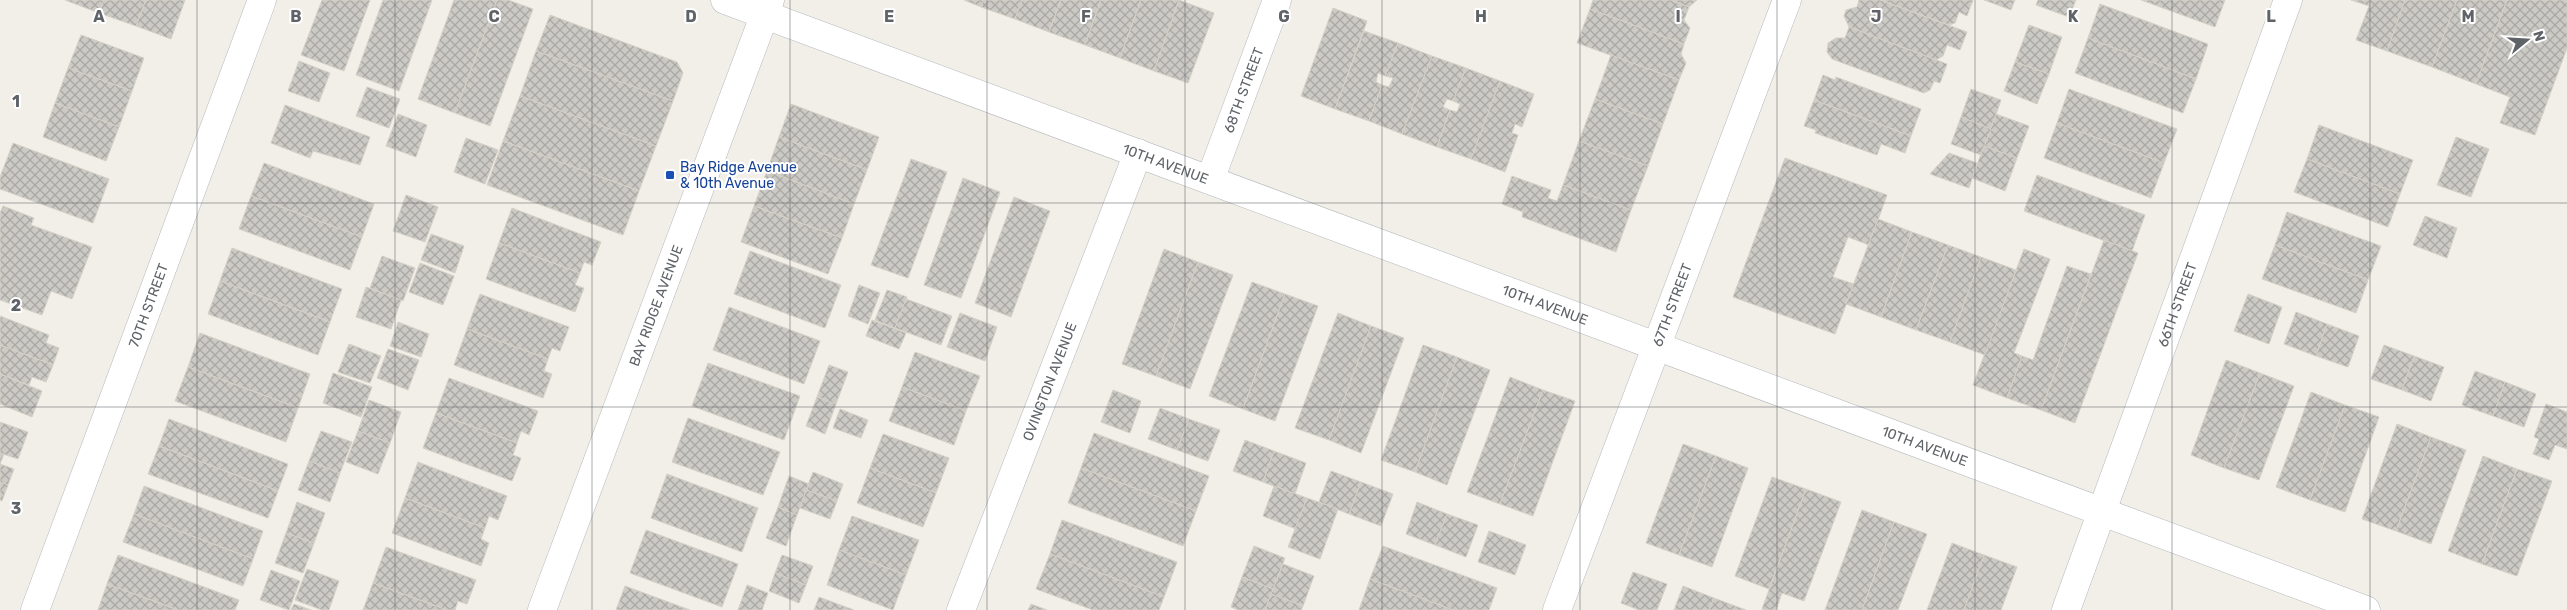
<svg xmlns="http://www.w3.org/2000/svg" width="2567" height="610" font-family="Rubik,sans-serif">
	<style>
		.building { fill: url(#building-cross-hatch); stroke: #d6d1c6 }
		.lines { fill: none; stroke-linecap: round; stroke-linejoin: round }
		.street-casing { stroke: #b5b8bc; stroke-width: 29 }
		.street { stroke: #fff; stroke-width: 28 }
		.grid { fill: none; stroke: #5f6368; stroke-width: 1; stroke-opacity: 0.55 }
		.transit-dot { fill: #1a4fb4; stroke: #fff; stroke-width: 2 }
		.labels { text-anchor: middle; stroke-width: 4; stroke-linejoin: round; paint-order: stroke }
		.street-label { font-size: 14px; fill: #5f6368; stroke: #fff }
		.transit-label { font-size: 14px; fill: #164399; stroke: #fff; text-anchor: start }
		.grid-label { font-size: 16px; text-anchor: middle; font-weight: bold; fill: #5f6368; stroke: #fff; stroke-width: 4; stroke-linejoin: round; paint-order: stroke }
	</style>
	<defs>
		<pattern id="building-cross-hatch" width="8" height="8" patternUnits="userSpaceOnUse" patternTransform="scale(1.25)"><rect width="8" height="8" fill="#cccac5"/><path d="M0 0l8 8M0 8l8-8" fill="none" stroke="#a9a8a4"/></pattern>
	</defs>
	<rect width="100%" height="100%" fill="#f1efe8"/>
	<g class="building">
		<path d="M65 0H104L99 13Z"/>
		<path d="M104 0H146L136 26 99 13Z"/>
		<path d="M146 0H185L171 39 136 26Z"/>
		<path d="M322 0H370L344 71 301 55Z"/>
		<path d="M383 0H432L399 91 356 75Z"/>
		<path d="M454 0H497L455 113 418 99Z"/>
		<path d="M497 0H508L533 9 490 126 455 113Z"/>
		<path d="M964 0H983L981 7Z"/>
		<path d="M983 0H1022L1015 19 981 7Z"/>
		<path d="M1022 0H1061L1049 32 1015 19Z"/>
		<path d="M1061 0H1101L1085 45 1049 32Z"/>
		<path d="M1101 0H1141L1120 58 1085 45Z"/>
		<path d="M1141 0H1179L1154 71 1120 58Z"/>
		<path d="M1179 0 1214 13 1188 83 1154 71Z"/>
		<path d="M1593 0H1671L1689 7 1684 20 1690 28 1684 44 1590 9Z"/>
		<path d="M1671 0H1697L1689 7Z"/>
		<path d="M1859 0H1880L1967 32 1960 50 1947 45 1943 56 1936 60 1849 27 1844 16 1846 10 1857 7Z"/>
		<path d="M1880 0H1973L1967 16 1959 12 1955 23 1949 25Z"/>
		<path d="M1984 0H2015L2011 10Z"/>
		<path d="M2038 0H2076L2069 17 2036 5Z"/>
		<path d="M2141 0H2225L2215 27Z"/>
		<path d="M2351 0H2405L2387 51 2356 40 2369 6Z"/>
		<path d="M2405 0H2457L2432 67 2387 51Z"/>
		<path d="M2457 0H2507L2476 84 2432 67Z"/>
		<path d="M2507 0H2567V48L2535 135 2500 123 2510 97 2476 84Z"/>
		<path d="M2100 4 2208 44 2196 79 2088 38Z"/>
		<path d="M1333 8 1367 21 1335 109 1301 96Z"/>
		<path d="M1590 9 1684 44 1681 54 1686 63 1679 80 1577 43Z"/>
		<path d="M550 15 677 62 683 73 673 101 536 51Z"/>
		<path d="M2029 25 2062 37 2049 74 2015 62Z"/>
		<path d="M1849 27 1947 64 1940 83 1934 81 1930 90 1924 93 1832 59 1827 52 1828 43 1836 38H1845Z"/>
		<path d="M1364 31 1398 43 1385 76 1378 73 1376 82 1382 85 1369 121 1335 109Z"/>
		<path d="M81 35 144 58 132 91 68 68Z"/>
		<path d="M2088 38 2196 79 2183 113 2075 73Z"/>
		<path d="M1398 43 1432 56 1402 134 1369 121 1382 85 1389 87 1393 78 1385 76Z"/>
		<path d="M536 51 673 101 656 146 520 96Z"/>
		<path d="M1611 55 1679 80 1663 124 1595 99Z"/>
		<path d="M1432 56 1466 68 1453 101 1447 99 1443 107 1450 110 1437 147 1402 134Z"/>
		<path d="M299 61 330 73 319 102 288 91Z"/>
		<path d="M2015 62 2049 74 2037 104 2004 91Z"/>
		<path d="M68 68 132 91 119 127 55 103Z"/>
		<path d="M1466 68 1500 81 1471 159 1437 147 1450 110 1457 112 1460 104 1453 101Z"/>
		<path d="M1823 75 1835 80 1836 77 1921 109 1911 136 1814 100Z"/>
		<path d="M1500 81 1534 94 1522 127 1515 124 1512 133 1518 135 1505 172 1471 159Z"/>
		<path d="M367 87 400 99 389 128 356 116Z"/>
		<path d="M1971 89 2001 100 1991 129 1961 117Z"/>
		<path d="M2069 89 2177 129 2164 163 2057 123Z"/>
		<path d="M520 96 656 146 639 191 503 141Z"/>
		<path d="M1595 99 1663 124 1648 166 1579 141Z"/>
		<path d="M1814 100 1911 136 1905 153 1881 144 1877 155 1815 133 1816 130 1804 126Z"/>
		<path d="M55 103 119 127 106 161 43 137Z"/>
		<path d="M791 104 879 137 867 170 779 137Z"/>
		<path d="M285 105 370 137 360 165 313 151 310 158 271 143Z"/>
		<path d="M398 114 427 125 416 157 386 146Z"/>
		<path d="M1996 114 2029 126 2017 158 1984 146Z"/>
		<path d="M1961 117 1991 129 1981 155 1951 144Z"/>
		<path d="M2057 123 2164 163 2151 198 2044 158Z"/>
		<path d="M2319 125 2413 160 2400 194 2307 159Z"/>
		<path d="M779 137 867 170 854 204 767 171Z"/>
		<path d="M2456 137 2489 149 2471 197 2437 185Z"/>
		<path d="M466 138 498 150 485 184 454 172Z"/>
		<path d="M503 141 639 191 623 235 487 185Z"/>
		<path d="M1579 141 1648 166 1631 210 1563 185Z"/>
		<path d="M13 143 109 179 93 223 0 189V177Z"/>
		<path d="M1984 146 2017 158 2005 191 1972 178Z"/>
		<path d="M1949 153 1977 163 1969 188 1930 174Z"/>
		<path d="M1785 158 1887 195 1869 245 1848 237 1833 277 1854 284 1835 334 1733 297Z"/>
		<path d="M911 159 947 172 908 278 871 265Z"/>
		<path d="M2307 159 2400 194 2388 227 2294 192Z"/>
		<path d="M264 163 374 204 362 237 251 196Z"/>
		<path d="M767 171 854 204 842 238 754 206Z"/>
		<path d="M2037 175 2145 215 2132 251 2024 211Z"/>
		<path d="M1512 176 1551 190 1548 198 1557 201 1563 185 1631 210 1616 252 1522 217 1523 212 1502 204Z"/>
		<path d="M963 178 1000 192 961 298 924 285Z"/>
		<path d="M406 195 438 207 425 242 393 231Z"/>
		<path d="M251 196 362 237 350 270 239 229Z"/>
		<path d="M1014 197 1050 211 1011 317 975 303Z"/>
		<path d="M3 206 34 218 31 225 92 247 72 299 51 291 42 315 0 300V213Z"/>
		<path d="M754 206 842 238 828 274 741 242Z"/>
		<path d="M512 208 601 242 592 265 584 262 580 273 499 243Z"/>
		<path d="M2287 212 2381 246 2368 280 2275 245Z"/>
		<path d="M2425 216 2457 228 2447 258 2413 245Z"/>
		<path d="M1878 219 1912 232 1881 317 1846 304Z"/>
		<path d="M1912 232 1948 245 1916 330 1881 317Z"/>
		<path d="M431 234 464 246 455 273 421 260Z"/>
		<path d="M2104 240 2138 253 2075 423 2041 410Z"/>
		<path d="M499 243 580 273 575 285 584 288 575 312 486 279Z"/>
		<path d="M1948 245 1981 257 1950 342 1916 330Z"/>
		<path d="M2275 245 2368 280 2356 313 2262 279Z"/>
		<path d="M232 248 342 289 330 322 220 281Z"/>
		<path d="M1164 249 1198 262 1156 376 1122 364Z"/>
		<path d="M2024 249 2050 259 2014 353 2022 356 2007 398 1973 385Z"/>
		<path d="M750 251 841 285 825 328 734 294Z"/>
		<path d="M382 256 415 268 403 301 370 288Z"/>
		<path d="M1981 257 2016 270 1985 355 1950 342Z"/>
		<path d="M1198 262 1233 275 1190 389 1156 376Z"/>
		<path d="M420 263 454 276 443 305 409 292Z"/>
		<path d="M2067 266 2091 274 2041 410 2007 398 2022 356 2033 360Z"/>
		<path d="M220 281 330 322 318 355 208 314Z"/>
		<path d="M1252 282 1285 294 1243 409 1209 396Z"/>
		<path d="M859 285 880 293 868 324 848 316Z"/>
		<path d="M366 287 401 300 391 329 356 317Z"/>
		<path d="M887 290 907 297 895 328 875 320Z"/>
		<path d="M480 294 569 327 560 351 552 348 548 359 467 329Z"/>
		<path d="M1285 294 1318 306 1275 421 1243 409Z"/>
		<path d="M2248 294 2282 307 2269 344 2234 331Z"/>
		<path d="M906 299 952 316 941 345 895 328Z"/>
		<path d="M729 307 820 341 804 384 713 350Z"/>
		<path d="M2296 312 2327 324 2316 356 2284 344Z"/>
		<path d="M960 313 997 327 985 361 947 347Z"/>
		<path d="M1338 313 1371 326 1329 440 1295 428Z"/>
		<path d="M0 316 49 335 46 343 59 348 53 365 0 345Z"/>
		<path d="M872 320 906 333 899 349 866 336Z"/>
		<path d="M398 322 429 334 421 357 390 346Z"/>
		<path d="M2327 324 2359 336 2348 367 2316 356Z"/>
		<path d="M1371 326 1404 338 1361 453 1329 440Z"/>
		<path d="M467 329 548 359 544 371 552 374 543 398 454 365Z"/>
		<path d="M200 333 310 374 298 408 188 367Z"/>
		<path d="M349 344 381 356 370 383 338 372Z"/>
		<path d="M0 345 53 365 46 382 32 377 29 385 0 374Z"/>
		<path d="M1423 345 1457 357 1415 472 1381 460Z"/>
		<path d="M2384 345 2414 356 2402 390 2371 379Z"/>
		<path d="M388 349 419 360 408 390 377 378Z"/>
		<path d="M915 352 980 376 966 411 902 387Z"/>
		<path d="M2414 356 2444 367 2431 401 2402 390Z"/>
		<path d="M1457 357 1490 370 1447 485 1415 472Z"/>
		<path d="M2226 360 2260 373 2224 468 2191 455Z"/>
		<path d="M708 363 800 396 784 440 692 406Z"/>
		<path d="M829 365 848 372 836 404 817 397Z"/>
		<path d="M188 367 298 408 286 442 175 401Z"/>
		<path d="M2475 371 2505 382 2493 416 2462 405Z"/>
		<path d="M333 373 372 387 361 417 323 403Z"/>
		<path d="M2260 373 2294 386 2259 480 2224 468Z"/>
		<path d="M0 374 42 391 32 417 0 404Z"/>
		<path d="M1510 377 1543 390 1500 504 1467 492Z"/>
		<path d="M449 378 538 411 529 435 521 431 517 443 436 413Z"/>
		<path d="M2505 382 2536 394 2524 427 2493 416Z"/>
		<path d="M902 387 966 411 954 445 889 421Z"/>
		<path d="M1113 390 1141 401 1130 433 1101 422Z"/>
		<path d="M1543 390 1575 401 1533 516 1500 504Z"/>
		<path d="M2311 392 2345 405 2310 500 2276 487Z"/>
		<path d="M817 397 836 404 825 434 806 426Z"/>
		<path d="M369 400 401 412 390 443 358 431Z"/>
		<path d="M2546 404 2567 412V449L2555 445 2549 460 2533 454 2539 439 2534 437Z"/>
		<path d="M2345 405 2379 417 2345 512 2310 500Z"/>
		<path d="M1160 408 1189 419 1177 450 1148 439Z"/>
		<path d="M840 409 868 420 861 438 833 428Z"/>
		<path d="M436 413 517 443 513 455 521 458 512 481 423 448Z"/>
		<path d="M688 418 780 452 763 495 672 462Z"/>
		<path d="M169 419 288 464 278 491 159 446Z"/>
		<path d="M1189 419 1220 430 1208 461 1177 450Z"/>
		<path d="M0 422 28 432 18 459 0 453Z"/>
		<path d="M2397 424 2431 437 2396 531 2362 519Z"/>
		<path d="M321 431 352 442 340 473 309 461Z"/>
		<path d="M358 431 390 443 378 474 346 462Z"/>
		<path d="M1094 433 1209 476 1196 511 1081 468Z"/>
		<path d="M883 434 949 458 936 493 870 468Z"/>
		<path d="M2431 437 2466 450 2431 544 2396 531Z"/>
		<path d="M1245 440 1274 451 1263 482 1233 471Z"/>
		<path d="M1683 444 1716 456 1679 555 1646 543Z"/>
		<path d="M159 446 278 491 268 518 148 474Z"/>
		<path d="M1274 451 1306 463 1295 494 1263 482Z"/>
		<path d="M0 453 4 454 0 464 14 469 8 485 0 482Z"/>
		<path d="M1716 456 1748 468 1712 567 1679 555Z"/>
		<path d="M2483 456 2517 469 2482 564 2448 551Z"/>
		<path d="M309 461 340 473 330 502 298 490Z"/>
		<path d="M418 462 507 496 498 520 489 516 485 528 405 498Z"/>
		<path d="M870 468 936 493 923 527 857 503Z"/>
		<path d="M1081 468 1196 511 1183 546 1068 503Z"/>
		<path d="M2517 469 2552 481 2517 576 2482 564Z"/>
		<path d="M1331 471 1361 482 1349 514 1319 502Z"/>
		<path d="M813 472 843 484 837 501 806 490Z"/>
		<path d="M667 474 758 508 742 552 651 518Z"/>
		<path d="M789 476 809 484 797 515 778 507Z"/>
		<path d="M1772 477 1806 489 1769 589 1735 576Z"/>
		<path d="M0 482 8 485 2 501 0 500Z"/>
		<path d="M1361 482 1393 494 1381 526 1349 514Z"/>
		<path d="M144 486 263 531 253 559 134 514Z"/>
		<path d="M1274 486 1307 498 1296 529 1263 516Z"/>
		<path d="M1806 489 1841 502 1804 601 1782 593 1776 610H1765L1762 609Z"/>
		<path d="M806 490 837 501 830 519 800 508Z"/>
		<path d="M405 498 485 528 481 539 489 543 481 566 392 533Z"/>
		<path d="M1307 498 1338 509 1320 559 1288 547Z"/>
		<path d="M297 502 325 513 314 543 286 533Z"/>
		<path d="M1417 502 1447 514 1435 545 1406 534Z"/>
		<path d="M778 507 797 515 786 546 766 538Z"/>
		<path d="M1862 510 1894 522 1862 610H1825Z"/>
		<path d="M134 514 253 559 243 586 123 542Z"/>
		<path d="M1447 514 1478 525 1466 557 1435 545Z"/>
		<path d="M852 516 919 540 906 575 839 550Z"/>
		<path d="M1062 520 1177 562 1164 597 1050 554Z"/>
		<path d="M1894 522 1927 534 1898 610H1862Z"/>
		<path d="M646 530 738 564 722 607 630 573Z"/>
		<path d="M1489 531 1526 545 1515 575 1478 562Z"/>
		<path d="M286 533 314 543 303 573 275 563Z"/>
		<path d="M1952 543 1984 555 1964 610H1927Z"/>
		<path d="M1254 546 1285 558 1273 589 1242 577Z"/>
		<path d="M1383 546 1497 588 1489 610H1453L1370 579Z"/>
		<path d="M386 547 476 580 467 604 458 601 455 610H447L373 583Z"/>
		<path d="M839 550 906 575 893 610 827 585Z"/>
		<path d="M1050 554 1164 597 1159 610H1093L1036 589Z"/>
		<path d="M118 555 239 600 235 610H178L107 584Z"/>
		<path d="M782 555 813 566 806 585 775 573Z"/>
		<path d="M1984 555 2017 567 2001 610H1964Z"/>
		<path d="M1283 564 1314 576 1303 606 1271 594Z"/>
		<path d="M307 569 339 581 329 610H322L295 600Z"/>
		<path d="M271 570 300 581 289 610 260 600Z"/>
		<path d="M1633 572 1667 584 1657 610H1639L1621 603Z"/>
		<path d="M775 573 806 585 799 603 769 591Z"/>
		<path d="M1242 577 1273 589 1265 610H1238L1231 607Z"/>
		<path d="M1370 579 1453 610H1359Z"/>
		<path d="M373 583 447 610H363Z"/>
		<path d="M107 584 178 610H98Z"/>
		<path d="M747 585 768 593 762 610H738Z"/>
		<path d="M625 586 690 610H616Z"/>
		<path d="M1683 586 1714 598 1709 610H1674Z"/>
		<path d="M1271 594 1303 606 1301 610H1265Z"/>
		<path d="M819 597 854 610H814Z"/>
		<path d="M1714 598 1746 610H1709Z"/>
		<path d="M294 604 311 610H291Z"/>
		<path d="M1031 604 1047 610H1028Z"/>
	</g>
	<g class="lines">
		<g class="street-casing">
			<g id="street">
				<path id="s1" d="M725 0 2366 610"/>
				<path id="s2" d="M1210 180 1277 0"/>
				<path id="s3" d="M35 610 262 0"/>
				<path id="s4" d="M542 610 770 0"/>
				<path id="s5" d="M961 610 1138 153"/>
				<path id="s6" d="M1557 610 1787 0"/>
				<path id="s7" d="M2066 610 2288 0"/>
			</g>
		</g>
		<use href="#street" class="street"/>
	</g>
	<path class="grid" d="M197 0V610M395 0V610M592 0V610M790 0V610M987 0V610M1185 0V610M1382 0V610M1580 0V610M1777 0V610M1975 0V610M2172 0V610M2370 0V610M0 203H2567M0 407H2567"/>
	<rect class="transit-dot" x="665" y="170" width="10" height="10" rx="2.5"/>
	<g class="labels">
		<g class="street-label">
			<text dy="5" stroke="none"><textPath href="#s2" startOffset="96">68TH STREET</textPath></text>
			<text dy="5" stroke="none"><textPath href="#s1" startOffset="470">10TH AVENUE</textPath></text>
			<text dy="5" stroke="none"><textPath href="#s1" startOffset="875">10TH AVENUE</textPath></text>
			<text dy="5" stroke="none"><textPath href="#s3" startOffset="325">70TH STREET</textPath></text>
			<text dy="5" stroke="none"><textPath href="#s4" startOffset="325">BAY RIDGE AVENUE</textPath></text>
			<text dy="5" stroke="none"><textPath href="#s6" startOffset="326">67TH STREET</textPath></text>
			<text dy="5" stroke="none"><textPath href="#s7" startOffset="325">66TH STREET</textPath></text>
			<text dy="5" stroke="none"><textPath href="#s5" startOffset="245">OVINGTON AVENUE</textPath></text>
			<text dy="5" stroke="none"><textPath href="#s1" startOffset="1280">10TH AVENUE</textPath></text>
		</g>
		<g class="transit-label">
			<text x="680" y="172">Bay Ridge Avenue<tspan x="680" dy="16">&amp; 10th Avenue</tspan></text>
		</g>
	</g>
	<g class="grid-label">
		<text x="99" y="22">A</text>
		<text x="296" y="22">B</text>
		<text x="494" y="22">C</text>
		<text x="691" y="22">D</text>
		<text x="889" y="22">E</text>
		<text x="1086" y="22">F</text>
		<text x="1284" y="22">G</text>
		<text x="1481" y="22">H</text>
		<text x="1678" y="22">I</text>
		<text x="1876" y="22">J</text>
		<text x="2073" y="22">K</text>
		<text x="2271" y="22">L</text>
		<text x="2468" y="22">M</text>
		<text x="16" y="107">1</text>
		<text x="16" y="311">2</text>
		<text x="16" y="514">3</text>
	</g>
	<g transform="translate(2527 40) rotate(72)" stroke="#ffffff" stroke-width="4" paint-order="stroke">
	<path d="M0-4L9 19L0 12L-9 19Z" fill="#5f6368"/>
	<text y="-8" font-size="14" font-weight="bold" text-anchor="middle" fill="#5f6368">N</text>
	</g>
</svg>
